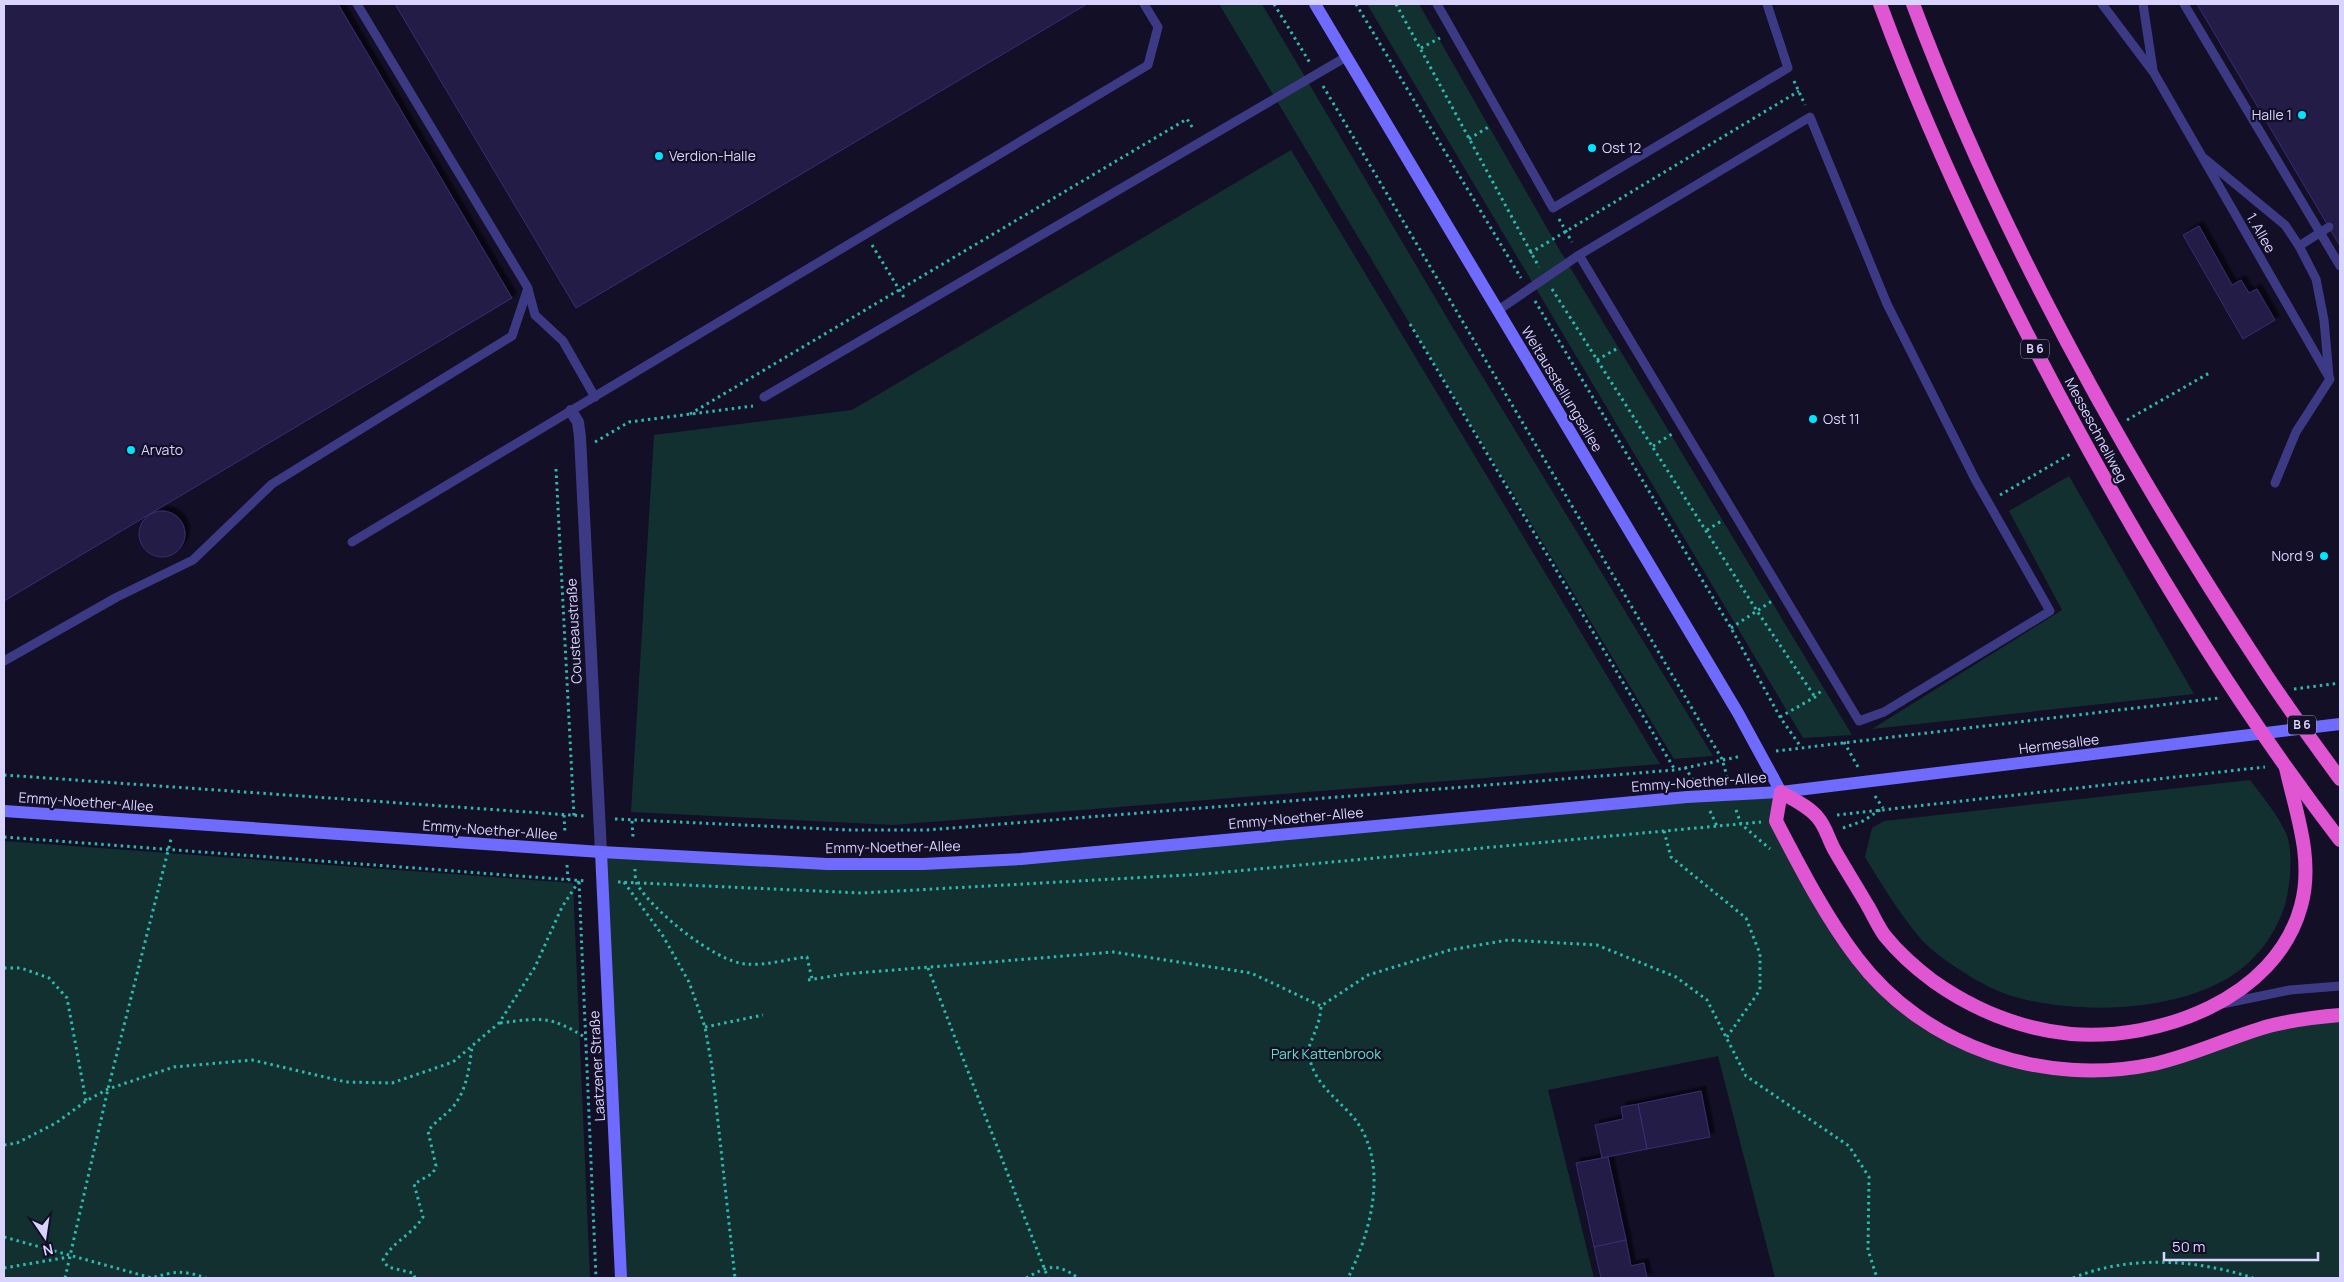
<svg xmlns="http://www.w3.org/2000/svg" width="2344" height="1282" font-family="Manrope,sans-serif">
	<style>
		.green { fill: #12302f }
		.building { fill: #241b47; stroke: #3b2d73; filter: url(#shadow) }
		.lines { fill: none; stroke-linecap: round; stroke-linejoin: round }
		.path { stroke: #2fb8b0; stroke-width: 3; stroke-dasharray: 2.5 4; stroke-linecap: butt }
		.service { stroke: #3d3a85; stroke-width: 9 }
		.minor { stroke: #3d3a85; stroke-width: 12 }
		.secondary { stroke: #6f6bff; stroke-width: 12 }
		.trunk { stroke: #e055d1; stroke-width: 14 }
		.poi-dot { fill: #00e5ff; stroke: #130f26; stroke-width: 2 }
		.labels { text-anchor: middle; stroke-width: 4.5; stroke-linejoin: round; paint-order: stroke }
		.shield { fill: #130f26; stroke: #9e99be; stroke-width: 1 }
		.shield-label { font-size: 12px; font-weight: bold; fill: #d9d4ff }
		.poi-label { font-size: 14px; fill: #d9d4ff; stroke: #130f26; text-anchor: start }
		.street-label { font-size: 14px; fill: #d9d4ff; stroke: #130f26 }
		.park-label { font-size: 14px; fill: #5fe0c0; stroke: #130f26 }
	</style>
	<defs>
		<filter id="shadow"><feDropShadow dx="4.5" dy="-4.5" stdDeviation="1" flood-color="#0009"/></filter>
	</defs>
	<rect width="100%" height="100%" fill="#130f26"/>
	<g class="green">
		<path d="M1219 4H1262L1453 328 1713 756 1674 759 1410 324Z"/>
		<path d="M1367 4H1419L1559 249 1852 735 1803 738Z"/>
		<path d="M1291 150 1660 764 893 825 631 812 654 435 852 410Z"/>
		<path d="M2069 476 2194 694 1872 729 2062 610 2009 511Z"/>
		<path d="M2250 780C2263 797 2277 814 2286 833 2294 851 2290 890 2284 908 2278 925 2268 943 2255 956 2205 1013 2080 1017 2012 996 1998 992 1983 984 1971 977 1954 966 1933 953 1920 938 1899 913 1882 885 1865 857L1872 828 1884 821Z"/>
		<path d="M1781 792 1776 821 1820 900 1899 1001 2005 1058 2125 1069 2242 1035 2340 1015V1278H1775L1718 1056 1548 1090 1594 1278H621L601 852 923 864Z"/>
		<path d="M4 841 573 883 590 1278H4Z"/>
	</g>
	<g class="building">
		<path d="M4 4H338L512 298 4 601Z"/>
		<path d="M395 4H1087L576 308Z"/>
		<path d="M2197 4H2340V246Z"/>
		<path d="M2199 226 2232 285 2241 280 2249 293 2257 289 2275 320 2243 339 2183 235Z"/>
		<circle cx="162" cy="534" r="23"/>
		<path d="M1701 1091 1710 1137 1647 1149 1638 1104Z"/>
		<path d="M1638 1104 1647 1149 1602 1158 1595 1125 1623 1119 1621 1107Z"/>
		<path d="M1608 1157 1626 1240 1594 1247 1576 1163Z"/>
		<path d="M1626 1240 1631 1266 1644 1263 1647 1278H1601L1594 1247Z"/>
	</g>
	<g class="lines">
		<g class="path">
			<path d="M1274 4 1310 63"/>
			<path d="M1356 4 1521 278"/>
			<path d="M1396 4 1539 267"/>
			<path d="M1421 48 1440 38"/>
			<path d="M1794 81 1805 105"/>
			<path d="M1323 86 1722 759 1728 780"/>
			<path d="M1469 139 1490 126"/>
			<path d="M1559 219 1572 242"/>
			<path d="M872 245 905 299"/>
			<path d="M1530 253 1799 91"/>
			<path d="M1552 289 1757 611 1815 697"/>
			<path d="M1535 301 1731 628 1780 717 1801 747"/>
			<path d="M1410 324 1675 770"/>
			<path d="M1597 360 1618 348"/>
			<path d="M690 414 1187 119 1194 130"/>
			<path d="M2127 420 2211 372"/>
			<path d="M595 442 629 422 753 406"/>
			<path d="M1653 446 1672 434"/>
			<path d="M556 469 574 816"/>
			<path d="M2000 495 2072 453"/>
			<path d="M1707 530 1723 520"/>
			<path d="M1731 628 1772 601"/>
			<path d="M2294 689 2340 683"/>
			<path d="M1780 717 1815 697 1823 689"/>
			<path d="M1844 742 1858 767"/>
			<path d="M1776 751 2219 698"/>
			<path d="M1685 767 1694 782"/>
			<path d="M4 775 584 816"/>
			<path d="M1875 796 1883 808"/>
			<path d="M1736 810 1741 824 1770 849"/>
			<path d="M1710 811 1717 826"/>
			<path d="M564 815 565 834"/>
			<path d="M1837 815 2265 767"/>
			<path d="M615 819 849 830H927L1675 770 1742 756"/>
			<path d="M632 821 633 837"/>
			<path d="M1843 828 1863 821 1880 810"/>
			<path d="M1664 831 1671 857 1746 918 1760 954V990L1727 1037"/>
			<path d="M4 837 586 881"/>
			<path d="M567 865 568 880"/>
			<path d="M635 869C635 873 635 880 637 884 652 910 715 962 746 964 765 966 788 959 807 957L812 979"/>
			<path d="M579 882 596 1278"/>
			<path d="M618 882 861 893 1204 874 1761 822"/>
			<path d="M624 882 663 936 689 982 705 1027 712 1067 735 1278"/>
			<path d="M4 968H21L49 978 67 998 86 1101"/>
			<path d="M928 968 1048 1278"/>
			<path d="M808 980 845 974 1113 952 1251 973 1321 1006 1368 975 1450 950 1508 940 1597 945 1676 977 1707 1000 1746 1076 1849 1146 1869 1177 1868 1250 1877 1278"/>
			<path d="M1321 1007C1320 1024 1312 1037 1307 1053 1310 1060 1312 1068 1316 1075 1325 1091 1342 1104 1354 1118 1390 1164 1371 1231 1348 1278"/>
			<path d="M500 1023C541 1018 550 1015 586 1038"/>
			<path d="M705 1027 763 1015"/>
			<path d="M4 1145 17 1143 56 1123 86 1101 108 1089 174 1067 252 1060 346 1082 392 1083 453 1062 499 1023 535 967 562 907 579 881"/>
			<path d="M4 1237 152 1278C175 1271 183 1270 206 1278"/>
			<path d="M4 1268 69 1257"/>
			<path d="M65 1278 108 1089 171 839"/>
			<path d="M415 1278 413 1273 388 1267 383 1260C392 1242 412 1235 423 1217L414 1184 433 1173 436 1166 428 1131C435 1122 443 1117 451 1109 467 1092 469 1068 472 1047"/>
			<path d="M1026 1278C1048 1266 1056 1262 1078 1278"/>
			<path d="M2073 1278C2129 1255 2196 1259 2253 1278"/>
		</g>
		<g class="service">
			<path d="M1437 4 1553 208 1788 68 1767 4"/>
			<path d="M2102 4 2154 73 2330 379 2296 432 2275 483"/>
			<path d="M2143 4 2153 70"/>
			<path d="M2184 4 2340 266"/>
			<path d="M2205 159 2285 225 2299 246 2316 279 2324 320 2329 376"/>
			<path d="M2299 246 2329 227"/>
			<path d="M528 289 535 315 563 341 595 397"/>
			<path d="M1497 311 1579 255 1810 117 1887 304 1976 481 2050 611 1884 712 1859 721 1579 255"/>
			<path d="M764 397 1346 57"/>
			<path d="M352 542 1148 65 1158 27 1144 4"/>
			<path d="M4 661 117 597 193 560 272 484 512 336 528 288 357 4"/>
			<path d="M2222 1004 2290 990 2340 986"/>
		</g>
		<path class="minor" d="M571 411 578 422 580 437 601 852"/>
		<g class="secondary">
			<path d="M1315 4 1738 713 1781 792"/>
			<path d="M4 811 601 852 827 864H923L1021 859 1687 797 1781 792 2340 724"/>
			<path d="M601 852 621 1278"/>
		</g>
		<g class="trunk">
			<path d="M1880 4C1929 137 1991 267 2058 393 2141 549 2232 700 2340 840"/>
			<path d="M1913 4C2001 239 2125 461 2263 670 2287 707 2314 743 2340 779"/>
			<path d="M2286 768C2296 813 2314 859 2301 906 2276 999 2159 1041 2071 1034 2021 1029 1974 1010 1933 981 1917 969 1898 952 1885 936 1879 928 1874 917 1869 908 1858 889 1846 870 1835 851 1829 841 1826 827 1818 818 1810 807 1792 799 1781 792L1776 821C1800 867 1825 916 1857 958 1925 1048 2045 1087 2154 1064 2194 1055 2230 1037 2269 1026 2293 1020 2316 1017 2340 1015"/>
		</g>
	</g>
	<g class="poi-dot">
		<circle cx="2302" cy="115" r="5"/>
		<circle cx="1592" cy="148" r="5"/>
		<circle cx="659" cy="156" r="5"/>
		<circle cx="1813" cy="419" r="5"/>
		<circle cx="131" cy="450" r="5"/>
		<circle cx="2324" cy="556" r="5"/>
	</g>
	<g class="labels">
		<g class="shield">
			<rect x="2021" y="339.5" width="28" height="19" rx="4"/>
			<rect x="2288" y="715.5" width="28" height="19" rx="4"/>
		</g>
		<g class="shield-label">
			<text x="2035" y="353">B 6</text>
			<text x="2302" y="729">B 6</text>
		</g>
		<g class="poi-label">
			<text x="2292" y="120" text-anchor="end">Halle 1</text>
			<text x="1602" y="153">Ost 12</text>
			<text x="669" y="161">Verdion-Halle</text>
			<text x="1823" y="424">Ost 11</text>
			<text x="141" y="455">Arvato</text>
			<text x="2314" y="561" text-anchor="end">Nord 9</text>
		</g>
		<g class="street-label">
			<text transform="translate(2261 233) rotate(60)" y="5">1. Allee</text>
			<text transform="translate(1562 389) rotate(59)" y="5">Weltausstellungsallee</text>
			<text transform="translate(2096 430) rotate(62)" y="5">Messeschnellweg</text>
			<text transform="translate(574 631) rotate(-93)" y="5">Cousteaustraße</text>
			<text transform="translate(2059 744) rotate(-7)" y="5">Hermesallee</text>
			<text transform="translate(1699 782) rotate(-4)" y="5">Emmy-Noether-Allee</text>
			<text transform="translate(86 802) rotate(4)" y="5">Emmy-Noether-Allee</text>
			<text transform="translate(1296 818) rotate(-5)" y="5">Emmy-Noether-Allee</text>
			<text transform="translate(490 830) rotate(4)" y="5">Emmy-Noether-Allee</text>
			<text transform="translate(893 847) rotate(-1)" y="5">Emmy-Noether-Allee</text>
			<text transform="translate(597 1066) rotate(-93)" y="5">Laatzener Straße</text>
		</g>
		<g class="park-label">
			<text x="1326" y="1059">Park Kattenbrook</text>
		</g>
	</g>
	<rect width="2344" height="1282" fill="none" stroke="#d9d4ff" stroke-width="10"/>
	<g transform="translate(45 1237) rotate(167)" stroke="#130f26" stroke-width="4" paint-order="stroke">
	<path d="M0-4L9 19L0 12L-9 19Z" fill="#d9d4ff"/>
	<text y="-8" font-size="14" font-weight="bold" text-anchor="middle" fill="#d9d4ff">N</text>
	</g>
	<path d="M2164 1252v8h154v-8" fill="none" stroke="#d9d4ff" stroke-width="2.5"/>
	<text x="2172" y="1252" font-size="15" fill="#d9d4ff" stroke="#130f26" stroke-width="4" paint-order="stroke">50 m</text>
</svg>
